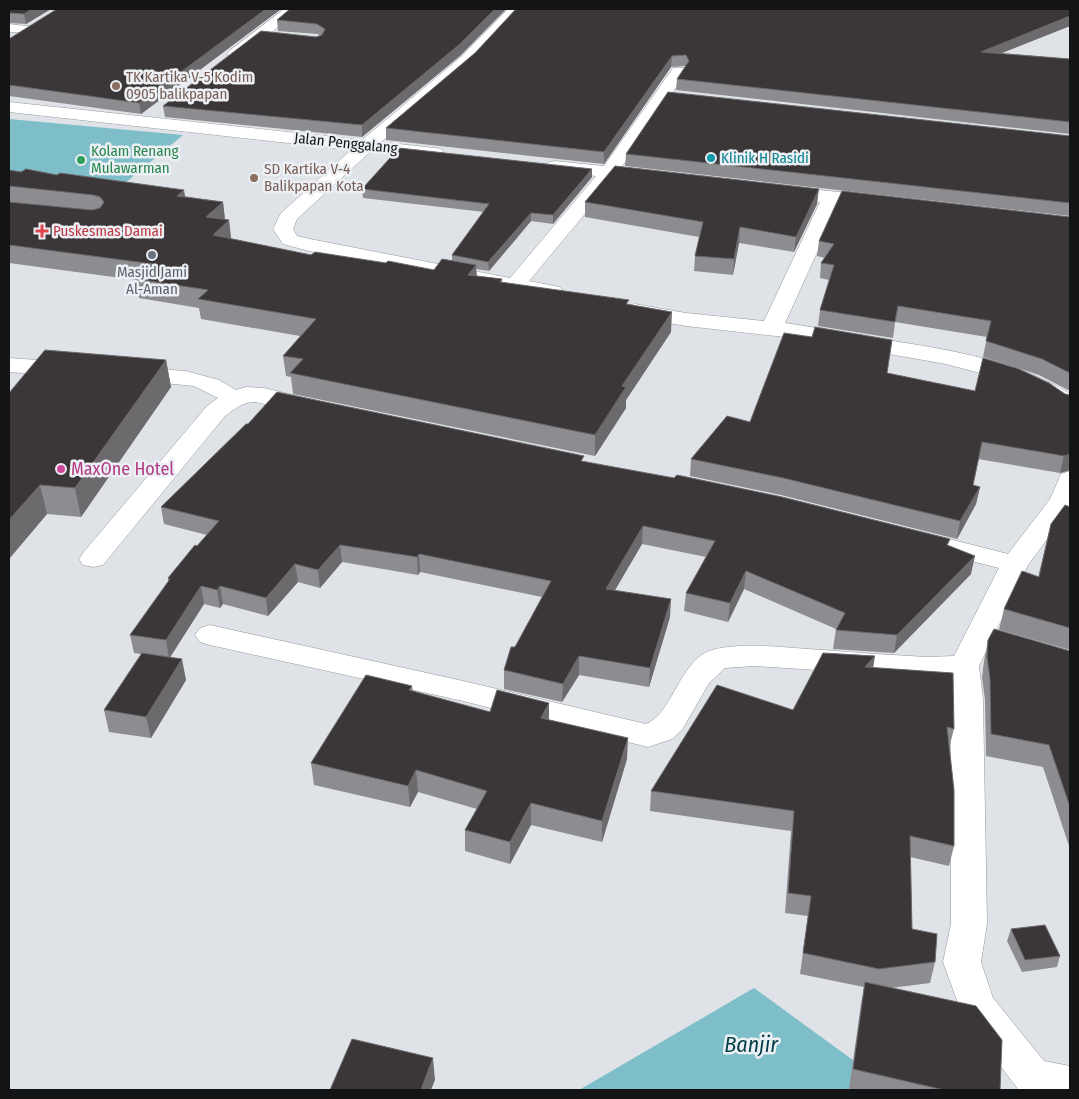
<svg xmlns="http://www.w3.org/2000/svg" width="1079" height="1099" font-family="'Fira Sans Condensed',sans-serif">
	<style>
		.water { fill: #7dbec8 }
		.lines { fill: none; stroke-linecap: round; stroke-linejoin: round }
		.minor-casing { stroke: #93979c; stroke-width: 1 }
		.minor { fill: #fff; fill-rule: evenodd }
		.wall { fill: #8d8c90 }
		.shaded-wall { fill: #6c6a6d }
		.building { fill: #3b3638; stroke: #6c6a6d }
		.education-dot { fill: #8d6e63; stroke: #ecf0f5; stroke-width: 2 }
		.culture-dot { fill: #0f9aa8; stroke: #ecf0f5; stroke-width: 2 }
		.leisure-dot { fill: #2e9e5b; stroke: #ecf0f5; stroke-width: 2 }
		.health-dot { fill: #e0444e; stroke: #ecf0f5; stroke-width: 2 }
		.worship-dot { fill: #6b7280; stroke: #ecf0f5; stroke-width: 2 }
		.hotel-dot { fill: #d1479c; stroke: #ecf0f5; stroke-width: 2 }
		.labels { text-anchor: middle; stroke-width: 5; stroke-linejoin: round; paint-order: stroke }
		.far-education-label { font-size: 15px; fill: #785e54; stroke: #ecf0f5; text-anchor: start }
		.far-street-label { font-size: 15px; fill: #121416; stroke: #ecf0f5 }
		.far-leisure-label { font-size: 15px; fill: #27864d; stroke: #ecf0f5; text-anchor: start }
		.far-culture-label { font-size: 15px; fill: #0d838f; stroke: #ecf0f5; text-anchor: start }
		.far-health-label { font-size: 15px; fill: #be3a42; stroke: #ecf0f5; text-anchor: start }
		.far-worship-label { font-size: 15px; fill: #5b616d; stroke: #ecf0f5 }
		.hotel-label { font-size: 18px; fill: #b23c85; stroke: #ecf0f5; text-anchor: start }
		.near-water-label { font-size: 22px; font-style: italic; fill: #003f47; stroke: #ecf0f5 }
	</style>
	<rect width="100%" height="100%" fill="#dfe3e8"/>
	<g class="water">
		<path d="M9 119 183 135 112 194 9 184Z"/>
		<path d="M754 988 894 1090H579Z"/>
	</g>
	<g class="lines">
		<g class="minor-casing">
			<g id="minor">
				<path d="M284 9H300L241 57H229L227 54 229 51Z"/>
				<path d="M508 9H523L474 62 381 142 435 148 441 149 444 153 441 157 435 158 370 152 297 219 293 229 297 236 310 239 510 278 596 176 549 170 546 166 549 162 555 161 604 166 673 68H685L687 71 621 168 653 173 655 177 653 181 646 183 614 179 529 281 560 287 563 292 560 297 552 298 309 251 283 244 273 229 281 213 351 150 9 112V102L362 140 462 56Z"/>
				<path d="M9 24 35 27 38 30 35 33 9 32Z"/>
				<path d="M781 186 877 196 884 198 887 202 884 206 877 208 839 204 785 323C819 328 853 334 887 340 950 350 1016 360 1070 394V411L1062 409 1043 397 1002 379 946 364 803 339 686 326 627 316 624 311 627 306 635 304 686 313 764 321 820 202 774 196 772 192 774 188Z"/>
				<path d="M9 358 67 362 75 364 79 369 75 374 67 376 9 372Z"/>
				<path d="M132 367 186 371 219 380 236 390 246 387 264 388 318 401 321 406 318 411 309 413 255 402C242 402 235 409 225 416L103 565 93 567 83 565 79 559 83 553 207 406 218 398 194 386 124 379 120 374 124 369Z"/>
				<path d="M1070 471V508L1028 565 979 666 983 700 987 924 981 962 993 998 1044 1061 1070 1066V1090L1018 1089 963 1017 943 962 951 924V700L950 676 927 677 754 666 725 668 709 683 682 730 672 739 648 747 463 701 210 645 200 642 195 635 200 628 210 625 463 681 646 724C670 715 678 670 703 654 728 639 795 649 824 650 858 653 893 655 927 657L954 656 999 568 912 546 908 540 912 534 922 532 1008 554 1050 499 1061 474Z"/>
			</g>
		</g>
		<use href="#minor" class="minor"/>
	</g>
	<g class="wall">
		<path d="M9 9H51L26 24 9 23Z"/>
		<path d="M57 9H281L141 114 9 96V39Z"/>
		<path d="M290 9H506L461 55 362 137 165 117 163 106 320 36 318 34 278 31 277 20Z"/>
		<path d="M1070 9V26L1002 53 1070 59V134L676 90 677 79 685 67V66L671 67 604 164 386 140V128L475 53Z"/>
		<path d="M1070 136V216L625 166 626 154Z"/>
		<path d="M9 170 223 202 225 219 229 220 231 239 311 255 434 270 452 261V255L484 212 363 198 362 189 592 177 553 224 531 221 489 271 476 269 477 276 502 279V282L629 304 671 332 626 400V408L595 456 293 394 291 377 286 376 283 356 300 336 201 319 199 308 139 298 136 280 9 263Z"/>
		<path d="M585 202 817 204 794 252 739 243 733 275 694 271 695 256 699 237 585 217Z"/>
		<path d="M1070 236V391L1039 375 983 357 987 337 895 322 893 338 818 326 820 310 829 280 820 278 821 263 825 258 817 256 819 241Z"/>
		<path d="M166 360 171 387 81 517 47 514 9 559V393Z"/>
		<path d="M887 373 975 391 1065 394 1070 395V470L1060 473 978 459 973 485 980 487 976 504 957 539 781 495 690 476 691 459 750 422Z"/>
		<path d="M584 461 949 546 971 574 894 653 833 649 836 629 744 589 728 622 684 611 686 593 706 557 642 544 615 590 670 617 649 687 579 675 562 702 504 689V670L515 647 542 597 420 572 418 575 342 562 320 588 298 582 268 616 223 604 220 608 204 604 170 657 186 680 151 738 109 732 104 710 141 654 134 653 130 635 168 582V578L207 535 164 524 161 507Z"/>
		<path d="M1070 507V650L999 630 1004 609 1038 577 1051 524Z"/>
		<path d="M988 640 1070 651V849L1043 767 986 756 985 700 982 678 984 661Z"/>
		<path d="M873 667 954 729 949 748 954 846 949 866 910 857 912 929 935 962 930 983 891 988 1000 1090H849L861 1004 864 987 800 974 808 916 785 913 791 831 650 811 651 791 793 710Z"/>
		<path d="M412 686 413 691 490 712 549 703V720L627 759 602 842 531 825 510 864 465 851V830L477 809 418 792 410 807 314 785 311 763Z"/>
		<path d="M1011 929 1060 956 1057 967 1022 972 1007 941Z"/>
	</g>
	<g class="shaded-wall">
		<path d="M32 9H51L26 24 24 14Z"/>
		<path d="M266 9H281L141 114 139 103Z"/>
		<path d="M495 9H506L461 55 362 137V125Z"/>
		<path d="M1070 16V26L979 62 981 52Z"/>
		<path d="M672 56 671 67 604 164V152Z"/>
		<path d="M592 169V177L553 224V215Z"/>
		<path d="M819 189 817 204 794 252 796 237Z"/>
		<path d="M184 190 187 208 177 196Z"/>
		<path d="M223 202 225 221 206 217Z"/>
		<path d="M531 213V221L489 271 488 262Z"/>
		<path d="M229 220 231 239 213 235Z"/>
		<path d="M740 227 739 243 733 275 734 259Z"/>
		<path d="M476 265 477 285 468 275Z"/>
		<path d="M672 312 671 332 626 400V408L595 456V435L622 386Z"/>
		<path d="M166 360 171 387 81 517 75 488Z"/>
		<path d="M1070 454V470L1060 473 1064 456Z"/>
		<path d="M40 485 47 514 9 559V520Z"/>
		<path d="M980 487 976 504 957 539 960 521Z"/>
		<path d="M643 526 642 544 605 607 606 589Z"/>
		<path d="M340 545 342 562 320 588 318 570Z"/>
		<path d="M419 554 420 572 418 575 417 557Z"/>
		<path d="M975 556 971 574 894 653 897 635Z"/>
		<path d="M295 564 298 582 268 616 266 598Z"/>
		<path d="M746 571 744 589 728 622 730 603Z"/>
		<path d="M201 586 204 604 169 659 166 640Z"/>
		<path d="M220 586 223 604 220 608 217 590Z"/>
		<path d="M671 599 670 617 649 687 650 668Z"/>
		<path d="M579 656V675L562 702 563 684Z"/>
		<path d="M875 656 872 675 865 667Z"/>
		<path d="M182 659 186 680 151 738 146 717Z"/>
		<path d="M549 703V724L541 718Z"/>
		<path d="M628 738 627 759 602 842V821Z"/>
		<path d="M416 770 418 792 410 807 408 786Z"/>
		<path d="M531 803V825L510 864V842Z"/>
		<path d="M433 1058 435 1080 431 1090H421Z"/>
	</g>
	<g class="building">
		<path d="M9 9H32L24 14 9 13Z"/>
		<path d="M57 9H266L139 103 9 85V39Z"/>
		<path d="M290 9H495L460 44 362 125 163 106 261 31 316 37 322 35 325 29 317 24 277 20Z"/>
		<path d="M516 9H1070V16L981 52 1070 59V122L677 79 689 61 686 55 672 56 604 152 386 128 475 53Z"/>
		<path d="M668 92 1070 136V203L626 154Z"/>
		<path d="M399 148 592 169 553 215 531 213 488 262 452 255 489 204 362 189Z"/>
		<path d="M615 166 819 189 796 237 740 227 734 259 695 256 703 222 585 202Z"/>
		<path d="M26 169 57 175 60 173 184 190 177 196 223 202 206 217 229 220 213 235 311 255 315 252 386 263 388 261 434 270 442 259 476 265 468 275 502 279 500 282 629 300 626 304 672 312 622 386 626 387 595 435 290 373 303 359 283 356 316 319 198 299 208 290 136 279 153 264 9 245V202L92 210 100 208 104 202 100 197 93 195 9 186V170L21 172Z"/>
		<path d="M842 191 1070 217V373L1042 359 986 341 991 321 898 306 895 322 820 310 834 265 821 263 834 244 819 241Z"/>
		<path d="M815 327 892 340 887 373 975 391 983 358 1019 369 1049 383 1065 394 1070 395V454L1064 456 982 442 973 485 980 487 960 521 783 478 691 459 727 416 750 422 784 333 812 337Z"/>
		<path d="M45 350 166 360 75 488 40 485 9 520V393Z"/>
		<path d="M277 392 584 456 581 461 674 478 677 475 782 497 950 539 947 545 975 556 897 635 836 630 845 613 746 571 730 603 686 593 715 541 643 526 606 589 671 599 650 668 579 656 563 684 504 670 511 647H515L551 581 419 554 417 557 340 545 318 570 295 564 266 598 220 586 217 590 201 586 166 640 130 635 170 579 168 578 195 545 197 546 219 521 161 507 246 424H248Z"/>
		<path d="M1065 505 1070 507V628L1004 609 1022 571 1039 577 1051 524Z"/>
		<path d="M994 629 1070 651V807L1049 745 991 734 990 679 987 657 988 640Z"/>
		<path d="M142 653 182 659 146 717 104 710Z"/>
		<path d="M823 653 875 656 865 667 953 673 954 729 947 727 954 790V846L910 836 912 929 937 934 935 962 879 969 803 953 811 896 788 893 794 811 651 791 717 685 793 710Z"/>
		<path d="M366 675 412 686 409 690 490 712 497 690 549 703 541 718 628 738 602 821 531 803 510 842 465 830 487 791 416 770 408 786 311 763Z"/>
		<path d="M1045 925 1060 956 1025 960 1011 929Z"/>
		<path d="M865 982 976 1006 1002 1040 1000 1090H944L853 1069Z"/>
		<path d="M352 1039 433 1058 421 1090H330Z"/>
	</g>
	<g class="education-dot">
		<circle cx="116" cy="86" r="5"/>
		<circle cx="254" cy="178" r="5"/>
	</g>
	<circle class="culture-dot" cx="711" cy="158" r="5"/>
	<circle class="leisure-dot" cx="81" cy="160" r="5"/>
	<path class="health-dot" d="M39.5 223.5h5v5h5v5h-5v5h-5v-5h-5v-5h5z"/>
	<circle class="worship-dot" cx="152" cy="255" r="5"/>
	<circle class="hotel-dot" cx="61" cy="469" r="5"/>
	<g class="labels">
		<g class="far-education-label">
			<text x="126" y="82">TK Kartika V-5 Kodim<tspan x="126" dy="17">0905 balikpapan</tspan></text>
			<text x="264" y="174">SD Kartika V-4<tspan x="264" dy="17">Balikpapan Kota</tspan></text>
		</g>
		<g class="far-street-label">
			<text transform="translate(346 143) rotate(6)" y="5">Jalan Penggalang</text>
		</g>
		<g class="far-leisure-label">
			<text x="91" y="156">Kolam Renang<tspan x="91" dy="17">Mulawarman</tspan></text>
		</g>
		<g class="far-culture-label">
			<text x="721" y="163">Klinik H Rasidi</text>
		</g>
		<g class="far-health-label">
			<text x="53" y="236">Puskesmas Damai</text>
		</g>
		<g class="far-worship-label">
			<text x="152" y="277">Masjid Jami<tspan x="152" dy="17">Al-Aman</tspan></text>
		</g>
		<g class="hotel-label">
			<text x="71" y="475">MaxOne Hotel</text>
		</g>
		<g class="near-water-label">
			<text x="751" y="1052">Banjir</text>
		</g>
	</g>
	<rect width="1079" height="1099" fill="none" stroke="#121416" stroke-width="20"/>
</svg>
